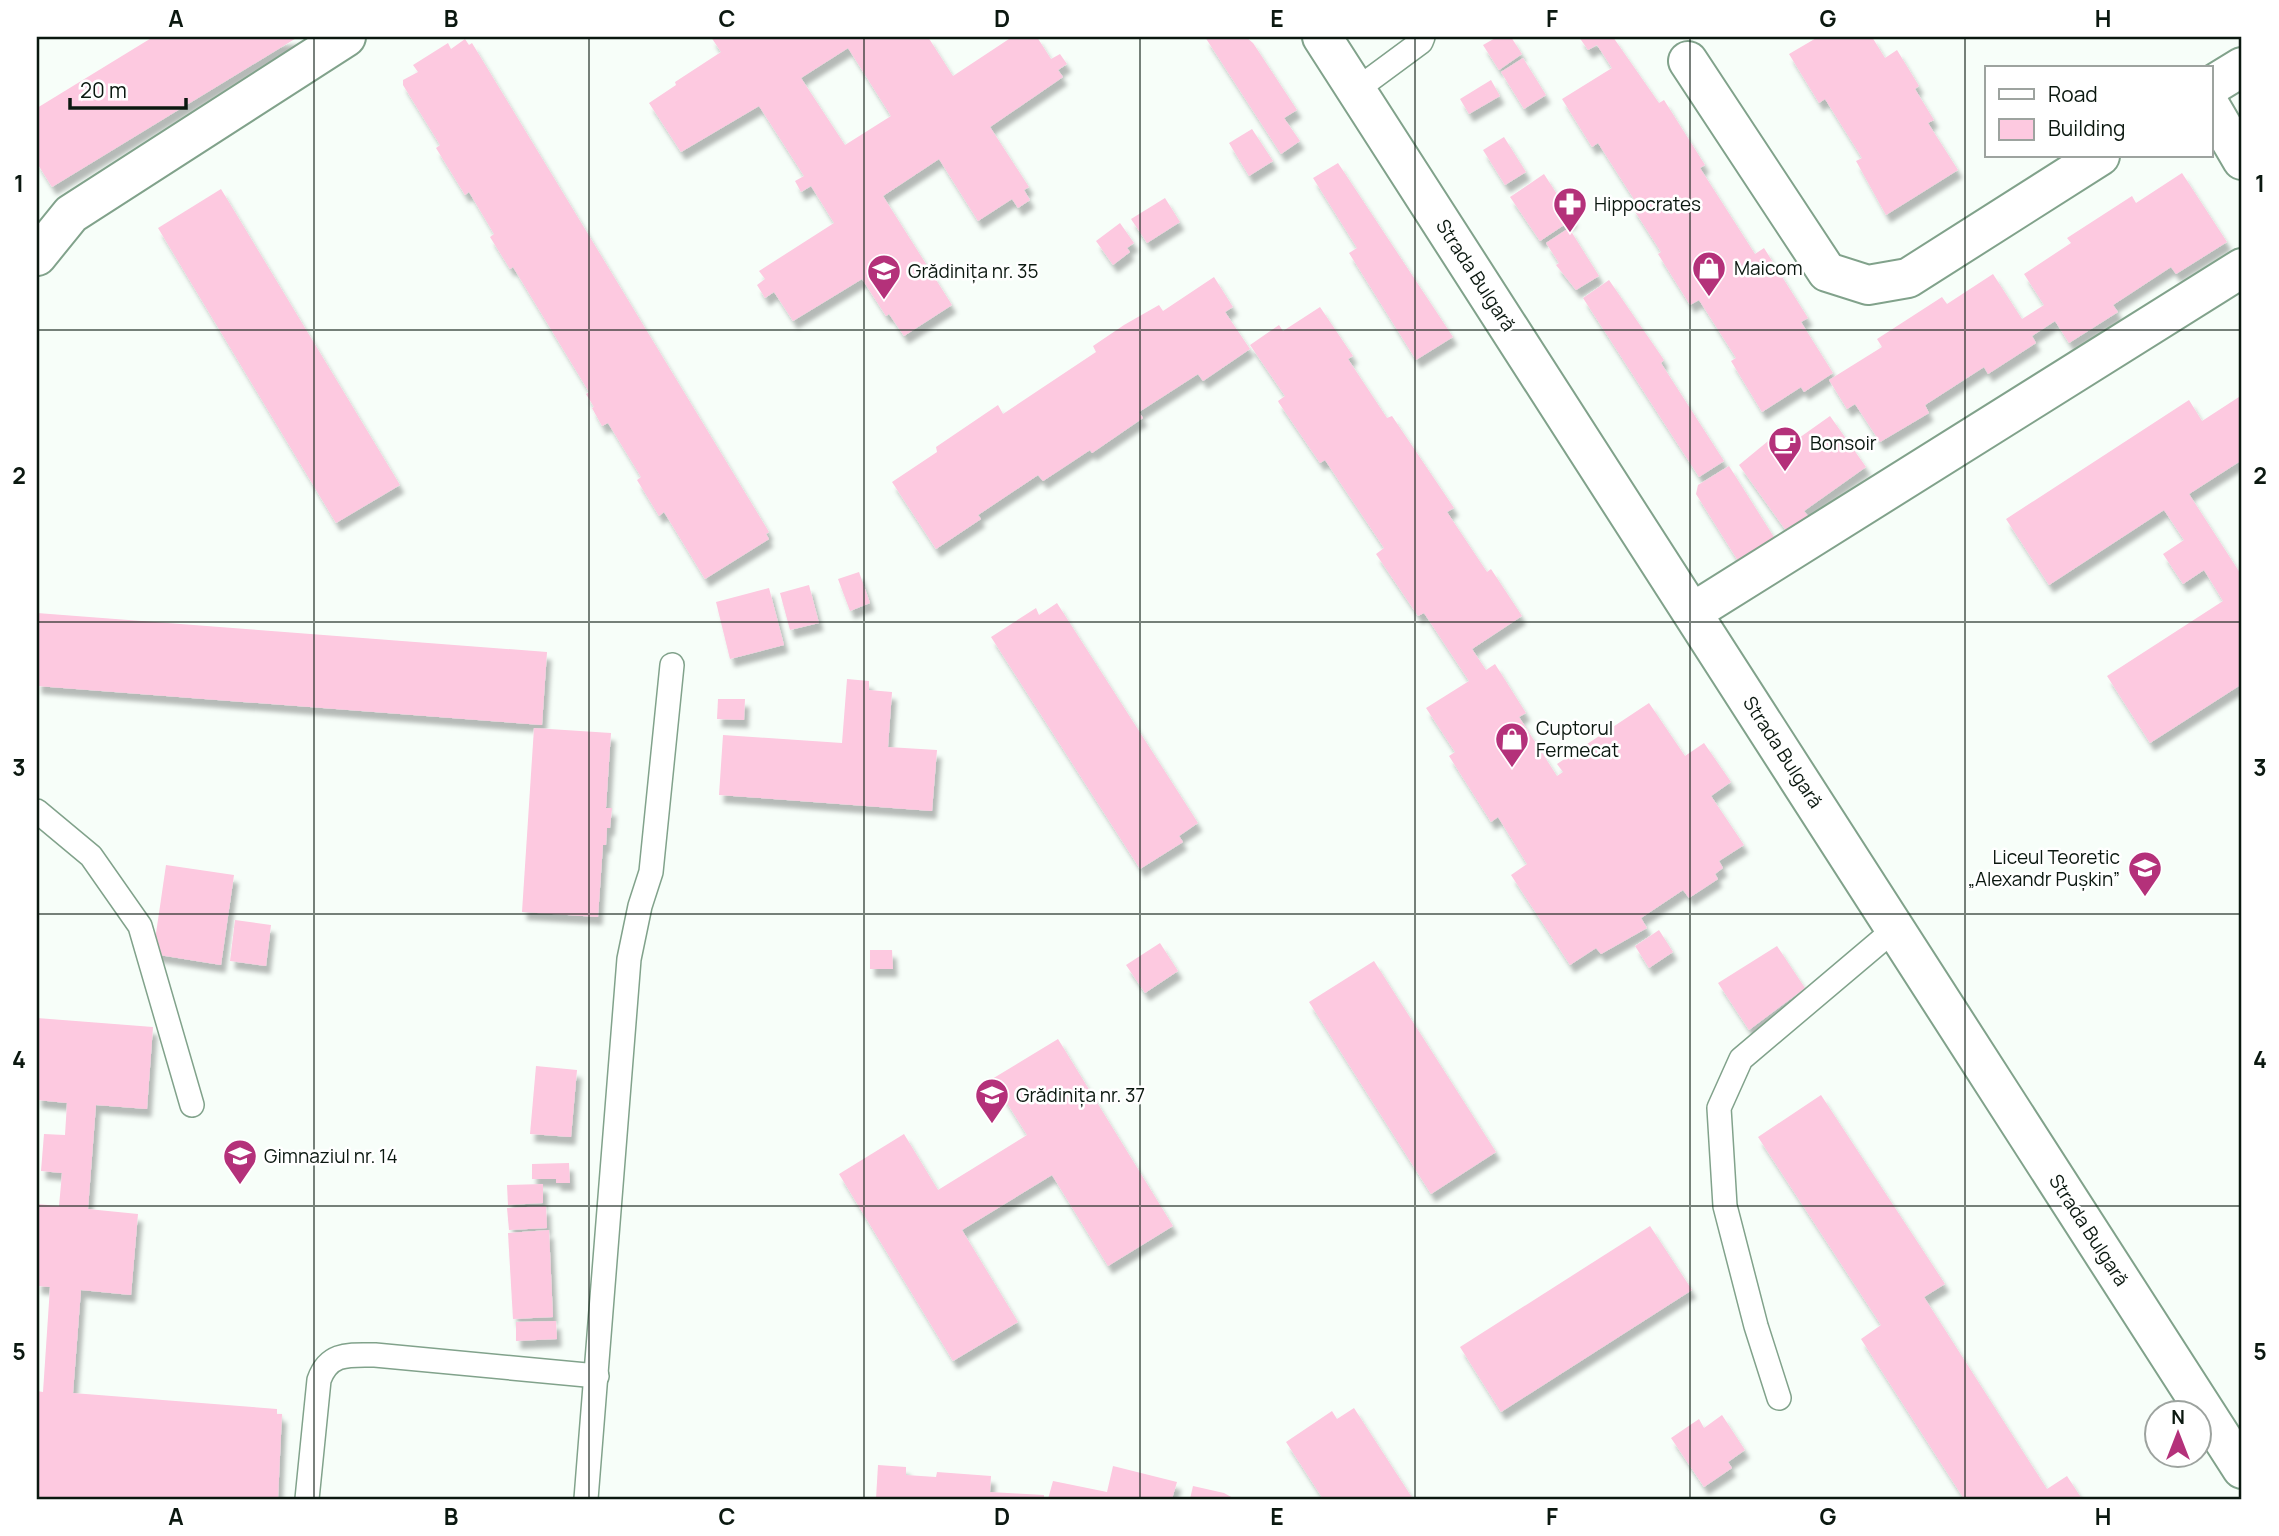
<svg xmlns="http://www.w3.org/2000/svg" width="2279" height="1536" font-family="Manrope,sans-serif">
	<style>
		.building { fill: #fdc9e0; fill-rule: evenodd; filter: url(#shadow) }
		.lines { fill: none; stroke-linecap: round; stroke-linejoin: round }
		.lane-casing { stroke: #81a28b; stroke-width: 26 }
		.street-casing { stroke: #81a28b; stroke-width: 42 }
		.secondary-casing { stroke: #81a28b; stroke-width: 42 }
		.lane { stroke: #fff; stroke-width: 23 }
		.street { stroke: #fff; stroke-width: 38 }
		.secondary { stroke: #fff; stroke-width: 38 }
		.grid { fill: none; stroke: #0b1810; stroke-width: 2; stroke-opacity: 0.55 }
		.labels { text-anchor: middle; stroke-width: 5; stroke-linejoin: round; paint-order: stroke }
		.poi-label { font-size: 19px; fill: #0b1810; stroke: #fff; text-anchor: start }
		.street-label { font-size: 19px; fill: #0b1810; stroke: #fff }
		.neatline { fill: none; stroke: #0b1810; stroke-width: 2.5 }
		.grid-label { font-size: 23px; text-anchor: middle; font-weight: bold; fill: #0b1810 }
	</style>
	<defs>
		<filter id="shadow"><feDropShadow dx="4.5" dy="8" stdDeviation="2" flood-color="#0004"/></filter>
	</defs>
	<rect width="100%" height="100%" fill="#f7fef9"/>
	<g class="building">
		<path d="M153 37H298L52 187 37 163V108Z"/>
		<path d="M711 37H928L953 76 1012 37H1037L1051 59 1060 54 1067 64 1058 70 1063 77 990 127 1029 187 1024 190 1030 200 1018 208 1012 199 978 221 939 159 883 196 952 305 904 336 889 314 886 316 862 279 793 321 774 292 765 298 757 285 765 279 759 271 834 223 811 186 801 192 795 181 804 176 759 106 681 152 649 103 676 85 675 82 721 52ZM848 48 891 116 845 145 801 78Z"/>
		<path d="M1205 37H1246L1253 43 1297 110 1284 118 1300 141 1281 154Z"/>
		<path d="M1497 37H1511L1522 54 1499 70 1483 45Z"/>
		<path d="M1579 37H1613L1659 103 1664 100 1705 165 1700 168 1755 254 1764 248 1803 310 1808 318 1801 322 1833 373 1804 392 1801 387 1762 412 1731 361 1736 358 1699 300 1690 305 1658 254 1661 252 1632 207 1637 204 1598 143 1592 147 1562 99 1612 68 1597 45 1588 50Z"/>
		<path d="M1818 37H1872L1885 58 1897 50 1919 86 1915 89 1934 120 1928 123 1958 170 1886 215 1856 161 1862 158 1825 99 1819 103 1789 54Z"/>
		<path d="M465 39 469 45 472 43 769 532 766 534 769 539 705 579 664 512 659 516 637 480 641 477 608 423 602 426 592 408 594 407 586 394 589 392 513 267 510 269 490 237 494 234 469 192 465 195 436 148 440 145 403 85V80L418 72 413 65 448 43 451 49Z"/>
		<path d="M1523 58 1546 95 1524 109 1501 72Z"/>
		<path d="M1491 80 1500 96 1469 114 1460 99Z"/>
		<path d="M1252 129 1273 161 1249 176 1229 143Z"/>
		<path d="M1504 137 1526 172 1505 185 1483 150Z"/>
		<path d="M1338 163 1453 337 1416 360 1349 253 1357 248 1313 178Z"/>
		<path d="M2182 173 2227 242 2176 274 2171 267 2113 305 2118 312 2069 343 2055 321 2032 336 2036 343 1988 374 1984 367 1925 405 1929 413 1880 442 1855 404 1847 409 1829 380 1882 347 1877 339 1942 297 1947 304 1993 274 2022 319 2044 305 2024 274 2071 243 2067 238 2132 196 2136 203Z"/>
		<path d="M1544 174 1573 219 1540 241 1510 197Z"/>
		<path d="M221 189 400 485 336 523 158 228Z"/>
		<path d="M1165 198 1180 222 1147 243 1131 219Z"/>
		<path d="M1120 223 1134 243 1127 248 1130 252 1113 265 1096 241Z"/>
		<path d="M1569 228 1599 276 1576 290 1556 265 1559 263 1546 243Z"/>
		<path d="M1214 277 1233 307 1225 312 1250 349 1203 381 1198 374 1139 412 1143 418 1092 453 1090 450 1043 481 1038 475 978 515 981 519 936 549 892 482 937 452 936 447 998 405 1003 414 1096 352 1093 346 1124 325 1159 305 1163 311Z"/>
		<path d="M1609 280 1664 360 1661 363 1724 461 1699 477 1583 298Z"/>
		<path d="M1320 307 1353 356 1348 359 1387 418 1392 416 1454 508 1447 512 1487 572 1491 569 1522 616 1472 649 1486 670 1495 664 1526 713 1519 717 1557 776 1563 772 1557 764 1649 703 1685 756 1704 743 1731 782 1711 796 1744 845 1719 861 1723 868 1715 874 1718 879 1689 898 1683 890 1641 918 1647 928 1601 954 1596 948 1570 965 1511 875 1527 864 1498 817 1491 822 1449 756 1455 752 1426 708 1469 681 1424 613 1418 616 1376 554 1384 548 1325 460 1320 463 1279 403 1278 401 1285 396 1250 345 1279 325 1283 331Z"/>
		<path d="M2242 395V460L2189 494 2242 576V684L2150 743 2107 676 2223 601 2204 570 2183 584 2163 554 2184 540 2164 510 2049 585 2006 519 2189 400 2202 421Z"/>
		<path d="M1830 416 1866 467 1804 511 1809 517 1787 532 1739 465 1773 437 1782 450Z"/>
		<path d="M1729 466 1779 545 1740 564 1696 494 1698 485Z"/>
		<path d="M859 572 870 603 850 611 838 579Z"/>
		<path d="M809 585 819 623 790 630 780 593Z"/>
		<path d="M769 588 784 645 730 659 716 602Z"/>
		<path d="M1057 603 1198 823 1179 836 1183 842 1140 869 991 637 1036 608 1039 615Z"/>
		<path d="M37 613 547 652 542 725 37 686Z"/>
		<path d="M847 679 869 681V690L892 692 888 747 937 750 932 811 719 795 723 735 842 743Z"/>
		<path d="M718 699H745L744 720 717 719Z"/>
		<path d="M534 728 611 733 606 808H612L610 828H607L606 845H603L598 917 522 912Z"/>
		<path d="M166 865 234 875 221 965 153 954Z"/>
		<path d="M235 920 271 925 266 966 230 961Z"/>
		<path d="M1659 930 1673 952 1649 968 1635 946Z"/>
		<path d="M1160 943 1178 971 1145 993 1126 965Z"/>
		<path d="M1777 946 1805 988 1749 1030 1718 983Z"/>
		<path d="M870 950H892L893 969H870Z"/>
		<path d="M1374 961 1496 1152 1431 1194 1309 1002Z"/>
		<path d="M37 1018 153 1027 147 1109 96 1105 88 1209 138 1214 131 1295 81 1290 73 1393 277 1409V1414H282L278 1499H37V1391L43 1392 50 1287 37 1286V1204L59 1206 62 1173 41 1171 44 1134 65 1135 67 1103 37 1100Z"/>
		<path d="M1058 1039 1173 1226 1108 1266 1052 1175 962 1230 1018 1322 953 1361 839 1174 904 1134 938 1190 1027 1135 992 1079Z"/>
		<path d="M536 1066 577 1070 571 1137 530 1134Z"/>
		<path d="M1821 1095 1945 1284 1924 1297 2047 1489 2067 1476 2082 1499H1964L1861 1339 1881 1325 1758 1137Z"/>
		<path d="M569 1163 570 1183H556V1179H532V1164Z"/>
		<path d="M543 1184V1203L508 1205 507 1185Z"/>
		<path d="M546 1206 547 1228 509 1230 507 1208Z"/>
		<path d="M1650 1226 1692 1290 1501 1412 1460 1347Z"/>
		<path d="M549 1230 553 1317 513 1319 508 1233Z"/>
		<path d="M556 1321 557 1339 516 1341V1322Z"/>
		<path d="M1354 1408 1413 1499H1323L1286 1442 1332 1411 1337 1419Z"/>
		<path d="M1722 1415 1745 1450 1728 1462 1732 1468 1704 1487 1671 1438 1699 1419 1704 1428Z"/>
		<path d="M878 1465 906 1467V1475L936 1477 937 1472 991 1476 990 1492 1044 1495V1499H876Z"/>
		<path d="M1113 1466 1177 1482 1172 1499H1048L1053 1481 1107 1492Z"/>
		<path d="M1193 1486 1224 1493 1235 1499H1190Z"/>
	</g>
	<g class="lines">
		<g class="lane-casing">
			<g id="lane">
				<path d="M1356 90 1421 42 1423 37"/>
				<path d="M37 811 91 856 140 926 192 1105"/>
				<path d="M1779 1398 1756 1326 1725 1206 1719 1108 1741 1059 1896 928"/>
				<path d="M307 1499 319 1380C329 1352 349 1355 375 1355L597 1376"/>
				<path d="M586 1499 629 959 640 906 651 872 672 665"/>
			</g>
		</g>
		<g class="street-casing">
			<g id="street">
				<path d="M1688 61 1827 272 1868 285 1908 278 2100 156"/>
				<path d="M2211 86 2242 67"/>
				<path d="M2211 107 2242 160"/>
				<path d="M37 256 71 214 346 37"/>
				<path d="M1693 612 2242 268"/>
			</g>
		</g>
		<g class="secondary-casing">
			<path id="secondary" d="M1322 37 2242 1469"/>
		</g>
		<use href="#lane" class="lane"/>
		<use href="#street" class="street"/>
		<use href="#secondary" class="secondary"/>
	</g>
	<path class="grid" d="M314 37V1499M589 37V1499M864 37V1499M1140 37V1499M1415 37V1499M1690 37V1499M1965 37V1499M37 330H2242M37 622H2242M37 914H2242M37 1206H2242"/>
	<defs>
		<g id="pharmacy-pin" transform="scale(1.75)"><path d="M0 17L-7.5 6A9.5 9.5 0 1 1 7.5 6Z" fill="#b4317a" stroke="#fff"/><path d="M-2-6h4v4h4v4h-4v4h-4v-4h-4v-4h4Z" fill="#fff"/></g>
		<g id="shop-pin" transform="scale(1.75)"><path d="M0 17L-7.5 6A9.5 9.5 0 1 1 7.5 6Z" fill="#b4317a" stroke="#fff"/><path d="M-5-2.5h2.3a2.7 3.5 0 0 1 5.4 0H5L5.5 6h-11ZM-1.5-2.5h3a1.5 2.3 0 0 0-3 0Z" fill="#fff"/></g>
		<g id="school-pin" transform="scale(1.75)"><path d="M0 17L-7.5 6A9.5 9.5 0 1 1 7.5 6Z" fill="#b4317a" stroke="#fff"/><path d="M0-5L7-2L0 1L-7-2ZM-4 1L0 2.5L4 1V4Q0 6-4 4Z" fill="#fff"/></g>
		<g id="cafe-pin" transform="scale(1.75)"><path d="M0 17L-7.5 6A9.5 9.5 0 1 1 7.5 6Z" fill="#b4317a" stroke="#fff"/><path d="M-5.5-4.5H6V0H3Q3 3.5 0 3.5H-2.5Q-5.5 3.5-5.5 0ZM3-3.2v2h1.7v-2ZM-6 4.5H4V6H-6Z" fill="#fff"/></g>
	</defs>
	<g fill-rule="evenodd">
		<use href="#pharmacy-pin" x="1570" y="204"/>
		<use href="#shop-pin" x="1709" y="268"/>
		<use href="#school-pin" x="884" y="271"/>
		<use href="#cafe-pin" x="1785" y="443"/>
		<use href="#shop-pin" x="1512" y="739"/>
		<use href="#school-pin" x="2145" y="868"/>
		<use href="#school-pin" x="992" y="1095"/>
		<use href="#school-pin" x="240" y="1156"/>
	</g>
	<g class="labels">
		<g class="poi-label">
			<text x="1594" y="211">Hippocrates</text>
			<text x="1734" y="275">Maicom</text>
			<text x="908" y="278">Grădinița nr. 35</text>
			<text x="1810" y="450">Bonsoir</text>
			<text x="1536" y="735">Cuptorul<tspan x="1536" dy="22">Fermecat</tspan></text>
			<text x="2120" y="864" text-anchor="end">Liceul Teoretic<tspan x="2120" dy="22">„Alexandr Pușkin”</tspan></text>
			<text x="1016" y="1102">Grădinița nr. 37</text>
			<text x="264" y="1163">Gimnaziul nr. 14</text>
		</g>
		<g class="street-label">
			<text transform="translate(1476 275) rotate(57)" y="7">Strada Bulgară</text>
			<text transform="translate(1783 752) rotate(57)" y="7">Strada Bulgară</text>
			<text transform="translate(2089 1230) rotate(57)" y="7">Strada Bulgară</text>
		</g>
	</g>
	<rect width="2279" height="1536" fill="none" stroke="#ffffff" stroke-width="77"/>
	<rect x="1985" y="66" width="228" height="91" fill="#ffffff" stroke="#9da39f" stroke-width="2"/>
	<rect x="1999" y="89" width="35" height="10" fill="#ffffff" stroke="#9da39f" stroke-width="2"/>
	<text x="2048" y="102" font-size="21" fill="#0b1810">Road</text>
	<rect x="1999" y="119" width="35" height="21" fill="#fdc9e0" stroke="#9da39f" stroke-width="2"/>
	<text x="2048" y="136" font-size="21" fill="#0b1810">Building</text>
	<g transform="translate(2178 1434)"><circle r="33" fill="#ffffff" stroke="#9da39f" stroke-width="2"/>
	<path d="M0-5L12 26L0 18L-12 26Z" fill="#b4317a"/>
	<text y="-10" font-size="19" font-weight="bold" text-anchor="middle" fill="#0b1810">N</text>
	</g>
	<path d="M70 98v10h116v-10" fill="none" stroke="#0b1810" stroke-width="3.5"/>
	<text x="80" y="98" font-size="21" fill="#0b1810" stroke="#ffffff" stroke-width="5" paint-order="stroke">20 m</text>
	<rect x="38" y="38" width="2202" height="1460" class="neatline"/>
	<g class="grid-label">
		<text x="176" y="27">A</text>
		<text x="451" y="27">B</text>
		<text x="727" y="27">C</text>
		<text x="1002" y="27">D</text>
		<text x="1277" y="27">E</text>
		<text x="1552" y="27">F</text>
		<text x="1828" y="27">G</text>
		<text x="2103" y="27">H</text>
		<text x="19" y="192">1</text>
		<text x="2260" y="192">1</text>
		<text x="19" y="484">2</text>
		<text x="2260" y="484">2</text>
		<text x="19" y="776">3</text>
		<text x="2260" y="776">3</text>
		<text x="19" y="1068">4</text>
		<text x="2260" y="1068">4</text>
		<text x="19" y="1360">5</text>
		<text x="2260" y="1360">5</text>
		<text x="176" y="1525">A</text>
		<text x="451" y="1525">B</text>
		<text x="727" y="1525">C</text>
		<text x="1002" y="1525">D</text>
		<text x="1277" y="1525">E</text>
		<text x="1552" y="1525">F</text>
		<text x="1828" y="1525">G</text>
		<text x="2103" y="1525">H</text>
	</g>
</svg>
